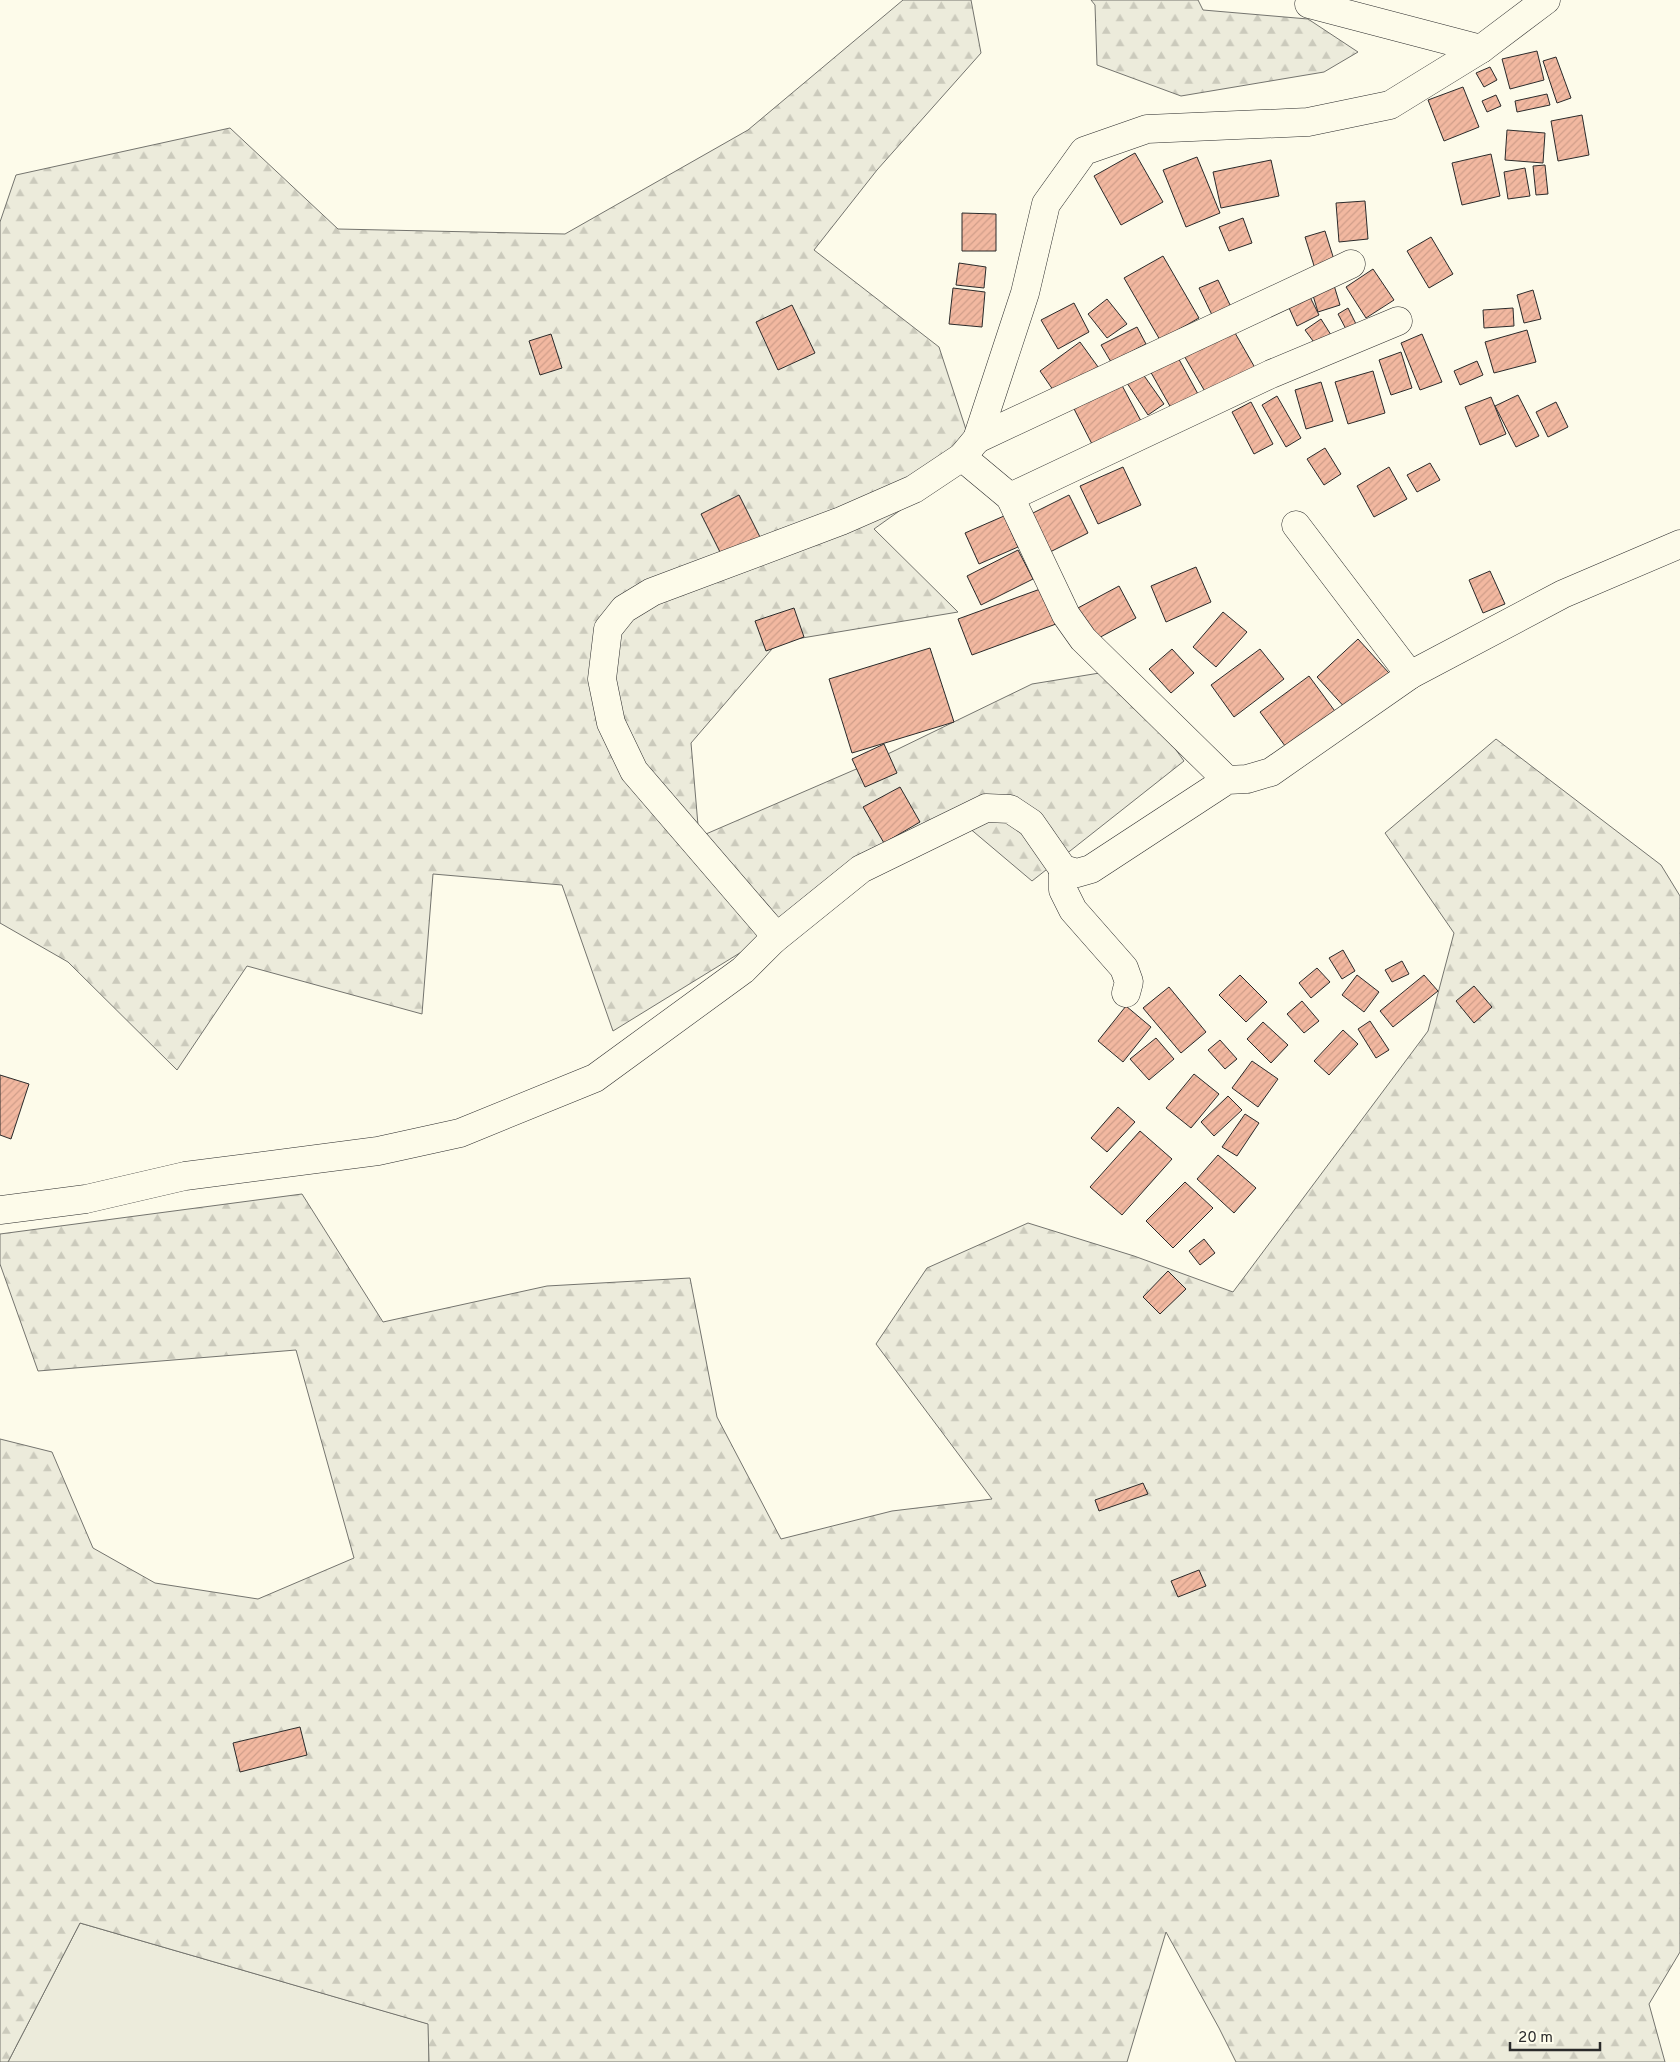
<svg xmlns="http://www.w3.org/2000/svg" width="1680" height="2062" font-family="Overpass,sans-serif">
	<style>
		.grass { fill: #ecebdb; stroke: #74746e }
		.forest { fill: url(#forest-firs); stroke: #74746e }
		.building { fill: url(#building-hatch); stroke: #2b2b2b }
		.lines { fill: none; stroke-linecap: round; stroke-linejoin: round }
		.minor-casing { stroke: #2b2b2b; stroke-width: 29 }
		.minor { stroke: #fdfbea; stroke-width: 28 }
	</style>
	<defs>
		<pattern id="forest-firs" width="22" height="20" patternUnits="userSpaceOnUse" patternTransform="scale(1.25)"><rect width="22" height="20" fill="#ecebdb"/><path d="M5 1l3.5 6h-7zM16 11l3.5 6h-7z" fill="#cbcabc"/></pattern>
		<pattern id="building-hatch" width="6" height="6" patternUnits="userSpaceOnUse" patternTransform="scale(1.25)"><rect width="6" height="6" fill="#f2b8a0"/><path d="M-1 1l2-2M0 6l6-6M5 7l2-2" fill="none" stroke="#d09e8a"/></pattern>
	</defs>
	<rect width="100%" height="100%" fill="#fdfbea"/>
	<path class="grass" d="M80 1923 429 2024V2062H8Z"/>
	<g class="forest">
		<path d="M903 0H971L981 53 877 170 814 250 939 347 975 457 874 529 958 612 778 642 691 743 699 837 861 767 1032 684 1118 670 1184 761 1032 881 955 816 826 900 613 1031 562 885 433 874 422 1014 247 966 177 1070 68 962 0 923V222L16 175 230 128 338 229 565 234 748 130Z"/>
		<path d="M1091 0H1198L1203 10 1308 19 1358 52 1324 72 1181 96 1097 65 1095 5Z"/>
		<path d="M1496 739 1661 865 1680 896V1952L1649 2004 1665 2062H1236L1219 2028 1166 1932 1127 2062H429L428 2024 80 1923 8 2062H0V1439L52 1452 93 1548 155 1583 258 1599 354 1558 296 1350 38 1371 0 1264V1234L302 1194 383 1322 547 1286 690 1278 717 1417 781 1539 892 1511 992 1499 876 1344 927 1268 1028 1223 1134 1256 1233 1292 1428 1031 1454 933 1385 833Z"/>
	</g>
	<g class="building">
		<path d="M1537 51 1544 80 1510 89 1502 59Z"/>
		<path d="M1556 57 1571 98 1557 103 1543 61Z"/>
		<path d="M1490 67 1497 80 1484 87 1476 73Z"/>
		<path d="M1463 87 1479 127 1444 141 1428 100Z"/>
		<path d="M1547 94 1550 105 1517 112 1515 101Z"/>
		<path d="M1496 95 1501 106 1487 112 1482 101Z"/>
		<path d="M1582 115 1589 155 1558 161 1551 121Z"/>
		<path d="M1507 130 1545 133 1543 163 1505 160Z"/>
		<path d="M1135 153 1163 202 1121 225 1094 176Z"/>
		<path d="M1491 154 1500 196 1462 205 1452 163Z"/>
		<path d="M1197 157 1220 213 1186 227 1163 170Z"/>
		<path d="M1271 160 1279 196 1221 208 1213 172Z"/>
		<path d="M1545 165 1548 194 1536 195 1533 166Z"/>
		<path d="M1525 168 1530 196 1508 199 1504 172Z"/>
		<path d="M1365 201 1368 239 1339 242 1336 203Z"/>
		<path d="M962 213 996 214V251H962Z"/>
		<path d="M1243 218 1252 243 1229 251 1219 227Z"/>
		<path d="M1325 231 1336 266 1316 272 1305 237Z"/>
		<path d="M1431 237 1453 274 1429 288 1407 251Z"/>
		<path d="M1163 256 1199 318 1160 340 1124 278Z"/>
		<path d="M959 263 986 267 984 288 956 285Z"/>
		<path d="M1373 269 1394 300 1366 318 1346 287Z"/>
		<path d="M1218 280 1232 309 1213 317 1199 288Z"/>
		<path d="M1333 282 1340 305 1318 312 1311 289Z"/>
		<path d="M953 288 985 292 982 327 949 324Z"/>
		<path d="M1533 290 1541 319 1524 323 1517 295Z"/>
		<path d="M1307 291 1319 315 1297 326 1286 301Z"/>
		<path d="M1107 299 1127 324 1107 338 1088 314Z"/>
		<path d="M1074 303 1089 332 1058 349 1041 320Z"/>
		<path d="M792 305 815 353 778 370 756 322Z"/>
		<path d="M1348 308 1357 326 1347 331 1338 314Z"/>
		<path d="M1513 308 1514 326 1484 328 1483 310Z"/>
		<path d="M1321 319 1331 335 1316 345 1305 330Z"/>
		<path d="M1231 326 1258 373 1210 400 1183 354Z"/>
		<path d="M1137 327 1146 344 1111 362 1101 345Z"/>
		<path d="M1527 330 1536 362 1494 373 1485 342Z"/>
		<path d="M551 334 562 368 540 375 529 341Z"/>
		<path d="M1422 334 1442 382 1420 390 1401 343Z"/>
		<path d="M1080 342 1101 371 1060 400 1040 371Z"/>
		<path d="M1401 352 1412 388 1391 395 1379 360Z"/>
		<path d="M1176 354 1198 394 1171 408 1149 369Z"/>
		<path d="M1477 361 1483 375 1460 385 1454 371Z"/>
		<path d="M1140 370 1164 404 1148 415 1125 380Z"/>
		<path d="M1373 371 1385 413 1348 424 1335 382Z"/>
		<path d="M1118 378 1141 421 1093 446 1071 403Z"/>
		<path d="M1321 382 1333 421 1306 429 1295 390Z"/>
		<path d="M1518 395 1539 436 1516 447 1495 406Z"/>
		<path d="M1277 396 1301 438 1286 447 1262 405Z"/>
		<path d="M1491 397 1506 434 1480 445 1465 407Z"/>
		<path d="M1251 402 1273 444 1254 454 1232 412Z"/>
		<path d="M1556 402 1568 427 1548 437 1536 412Z"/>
		<path d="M1325 448 1341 474 1324 485 1307 459Z"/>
		<path d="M1430 463 1440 480 1417 492 1407 475Z"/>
		<path d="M1123 467 1141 505 1098 524 1080 486Z"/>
		<path d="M1389 467 1407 499 1374 517 1357 486Z"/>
		<path d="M739 495 760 537 722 556 701 514Z"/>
		<path d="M1069 495 1088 533 1048 553 1029 515Z"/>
		<path d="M1004 516 1018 547 979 564 965 533Z"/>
		<path d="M1018 550 1033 579 981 605 967 576Z"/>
		<path d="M1196 567 1211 602 1166 622 1151 586Z"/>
		<path d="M1490 571 1505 604 1483 613 1469 580Z"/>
		<path d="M1119 586 1136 618 1093 641 1076 609Z"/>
		<path d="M1043 588 1056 624 972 655 958 619Z"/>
		<path d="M794 608 804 637 766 651 755 621Z"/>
		<path d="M1223 612 1247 632 1216 667 1193 647Z"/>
		<path d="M1358 639 1389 673 1348 711 1317 677Z"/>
		<path d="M930 648 954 722 852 753 829 679Z"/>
		<path d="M1172 649 1194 673 1171 693 1149 669Z"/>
		<path d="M1260 649 1284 679 1234 717 1211 685Z"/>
		<path d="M1309 676 1340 718 1291 754 1260 712Z"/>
		<path d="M884 744 897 773 865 787 852 759Z"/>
		<path d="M900 787 920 822 884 843 863 807Z"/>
		<path d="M1343 950 1355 971 1342 979 1329 958Z"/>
		<path d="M1402 961 1409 974 1392 982 1385 970Z"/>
		<path d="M1317 968 1330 982 1311 998 1299 983Z"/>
		<path d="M1240 975 1267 1002 1246 1022 1219 995Z"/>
		<path d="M1357 975 1379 992 1364 1012 1342 995Z"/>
		<path d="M1424 975 1438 991 1393 1027 1380 1011Z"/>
		<path d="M1474 986 1492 1007 1474 1023 1456 1001Z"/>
		<path d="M1169 987 1206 1032 1181 1053 1143 1008Z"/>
		<path d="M1302 1001 1319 1021 1304 1033 1287 1014Z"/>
		<path d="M1126 1006 1151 1027 1123 1062 1098 1041Z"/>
		<path d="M1370 1021 1389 1050 1376 1058 1358 1029Z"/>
		<path d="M1263 1022 1288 1045 1271 1063 1247 1039Z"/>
		<path d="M1343 1030 1358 1044 1329 1075 1314 1061Z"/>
		<path d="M1156 1038 1174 1059 1149 1080 1130 1059Z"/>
		<path d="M1220 1040 1237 1059 1225 1069 1208 1050Z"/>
		<path d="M1252 1061 1278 1079 1258 1107 1232 1088Z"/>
		<path d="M1194 1074 1219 1094 1191 1128 1166 1108Z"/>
		<path d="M0 1075 29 1084 11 1139 0 1135Z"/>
		<path d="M1228 1096 1242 1110 1214 1136 1201 1122Z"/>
		<path d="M1118 1107 1135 1122 1107 1152 1091 1138Z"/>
		<path d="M1245 1114 1259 1123 1237 1156 1222 1147Z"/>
		<path d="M1140 1131 1172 1159 1122 1215 1090 1187Z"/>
		<path d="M1218 1155 1256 1188 1234 1213 1197 1179Z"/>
		<path d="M1185 1182 1213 1208 1173 1248 1146 1221Z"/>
		<path d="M1204 1239 1215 1253 1200 1265 1189 1251Z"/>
		<path d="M1168 1271 1186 1289 1160 1314 1143 1297Z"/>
		<path d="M1143 1483 1148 1494 1099 1511 1095 1500Z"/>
		<path d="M1199 1570 1206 1586 1178 1597 1171 1581Z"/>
		<path d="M300 1727 307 1755 240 1772 233 1743Z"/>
	</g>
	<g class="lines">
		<g class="minor-casing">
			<g id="minor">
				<path d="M1309 4 1481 49"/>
				<path d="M977 439 1351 264"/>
				<path d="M962 457 1010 497 1066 615 1083 639 1227 780"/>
				<path d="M1010 497 1271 374 1398 321"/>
				<path d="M1296 525 1410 675"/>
				<path d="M1063 869V890L1073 910 1124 968 1129 982 1126 993"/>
				<path d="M773 940 861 869 986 808 1010 809 1031 823 1063 869 1077 873 1091 869 1227 780 1247 779 1271 772 1410 675 1563 594 1680 544"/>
				<path d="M0 1210 86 1199 185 1176 378 1151 460 1133 595 1078 743 970 773 940 769 928 634 771 611 723 602 679 608 629 624 609 652 592 841 521 914 489 962 457 977 439 1025 293 1046 204 1084 151 1147 129 1308 122 1390 105 1481 49 1546 0"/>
			</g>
		</g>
		<use href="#minor" class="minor"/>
	</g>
	<path d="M1510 2042v8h90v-8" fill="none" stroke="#2b2b2b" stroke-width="2.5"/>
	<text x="1518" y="2042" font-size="15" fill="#2b2b2b" stroke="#fdfbea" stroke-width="4" paint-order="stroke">20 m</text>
</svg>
